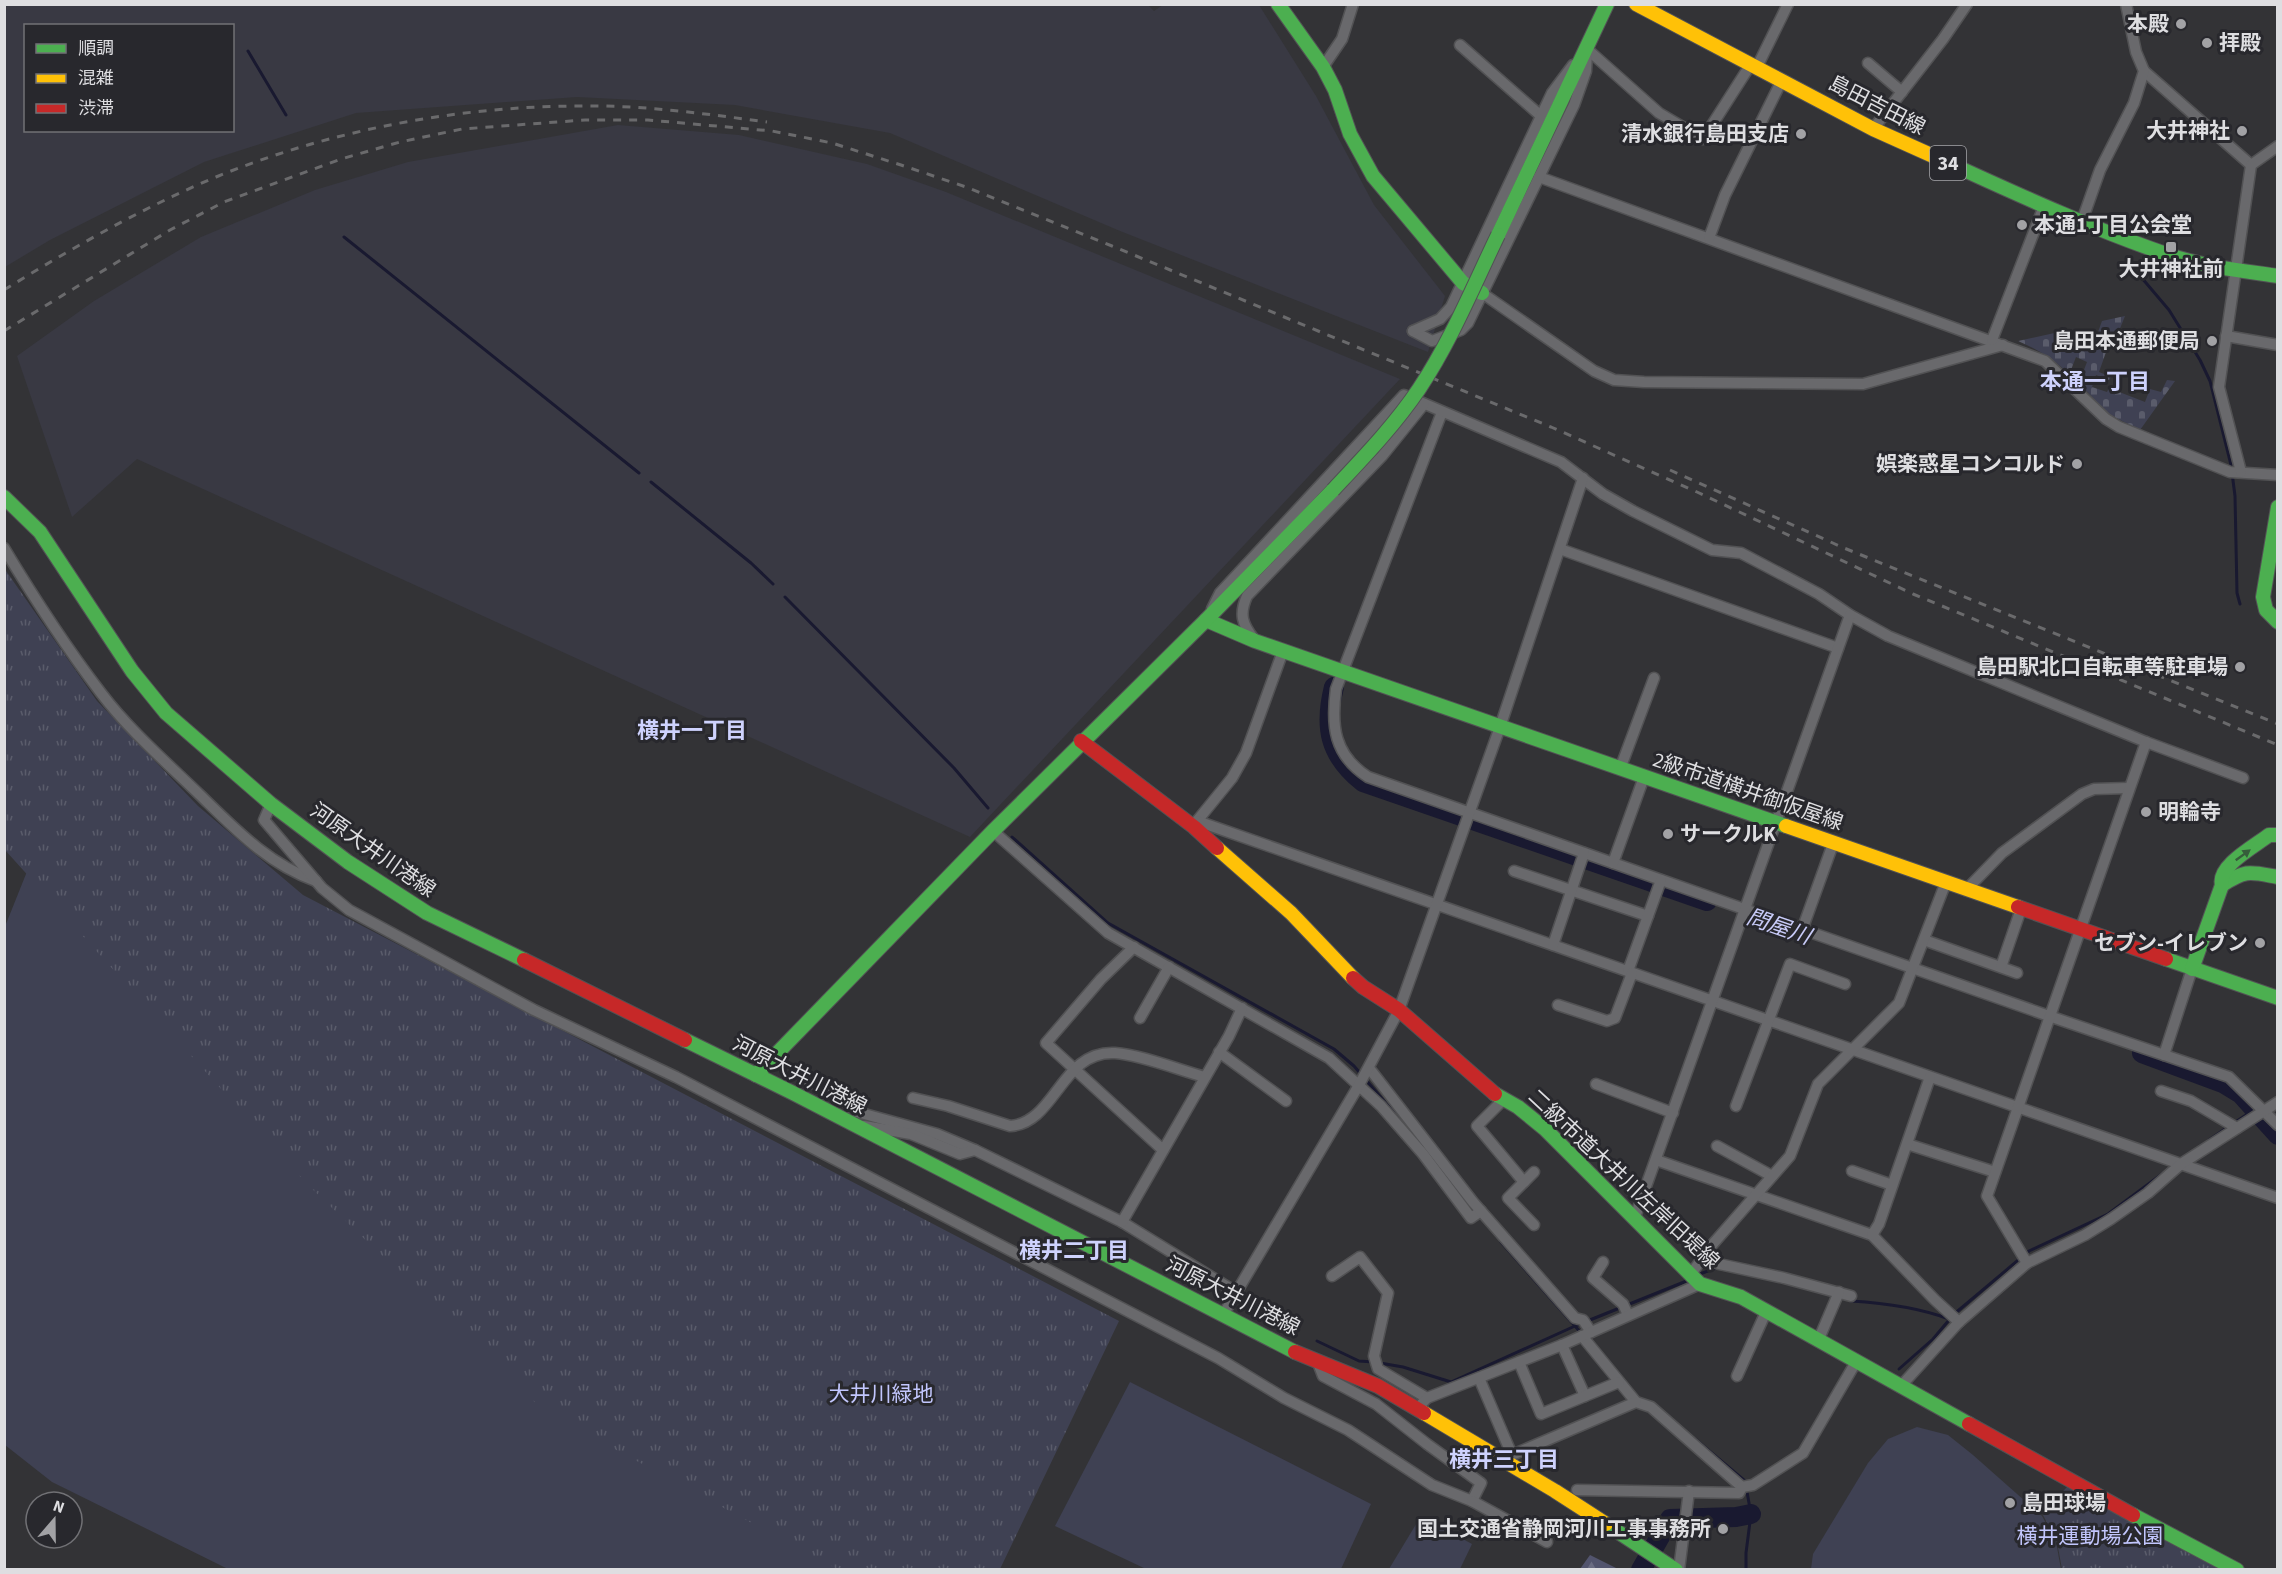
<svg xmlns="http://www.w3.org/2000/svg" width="2282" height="1574" font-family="'Source Sans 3','Noto Sans JP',sans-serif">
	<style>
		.built { fill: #393943; fill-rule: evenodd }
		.grass { fill: #3f4153 }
		.forest { fill: url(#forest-firs) }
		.cemetery { fill: url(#cemetery-stones) }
		.park { fill: url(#park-tufts) }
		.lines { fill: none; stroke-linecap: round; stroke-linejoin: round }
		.stream { stroke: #191930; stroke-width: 3 }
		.river { stroke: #191930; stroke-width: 20 }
		.street-casing { stroke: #525254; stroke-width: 13 }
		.fast-casing { stroke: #525254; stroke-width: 16 }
		.slow-casing { stroke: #525254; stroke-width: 16 }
		.jam-casing { stroke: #525254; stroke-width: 16 }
		.street { stroke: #69696c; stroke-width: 10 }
		.fast { stroke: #4caf50; stroke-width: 14 }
		.slow { stroke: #ffc107; stroke-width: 14 }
		.jam { stroke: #c62828; stroke-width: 14 }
		.rail { stroke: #6a6a6c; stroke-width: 3; stroke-dasharray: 8 8; stroke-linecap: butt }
		.fast-bridge-casing { stroke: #525254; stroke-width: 16; stroke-linecap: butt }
		.fast-bridge { stroke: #4caf50; stroke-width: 14 }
		.oneway { fill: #365e3b }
		.poi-dot { fill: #a2a2a5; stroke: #28282d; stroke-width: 2 }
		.labels { text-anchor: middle; stroke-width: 6; stroke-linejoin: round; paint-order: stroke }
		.shield { fill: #28282d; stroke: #a7a7ab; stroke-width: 1.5 }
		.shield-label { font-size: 20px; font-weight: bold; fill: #dedee1 }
		.poi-label { font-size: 21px; font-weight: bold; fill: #dedee1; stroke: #28282d; text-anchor: end }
		.street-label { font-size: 21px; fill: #dedee1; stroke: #28282d }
		.park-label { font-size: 21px; fill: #c2c6fd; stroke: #28282d }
		.neighbourhood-label { font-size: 22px; font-weight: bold; fill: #ced2fd; stroke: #28282d }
		.water-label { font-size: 22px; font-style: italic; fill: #c8cbf8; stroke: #28282d }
	</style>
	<defs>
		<pattern id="forest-firs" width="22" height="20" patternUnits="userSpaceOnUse" patternTransform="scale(1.5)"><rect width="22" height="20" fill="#52546d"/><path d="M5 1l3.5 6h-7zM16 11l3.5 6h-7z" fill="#6a6c82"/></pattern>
		<pattern id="cemetery-stones" width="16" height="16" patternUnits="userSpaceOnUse" patternTransform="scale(1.5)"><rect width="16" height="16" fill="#3f4153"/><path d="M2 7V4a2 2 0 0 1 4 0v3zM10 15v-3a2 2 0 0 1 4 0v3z" fill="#5a5c6b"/></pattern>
		<pattern id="park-tufts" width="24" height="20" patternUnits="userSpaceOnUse" patternTransform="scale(1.5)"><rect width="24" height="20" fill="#3f4153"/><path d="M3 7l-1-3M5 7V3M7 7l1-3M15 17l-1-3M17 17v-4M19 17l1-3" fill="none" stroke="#5a5c6b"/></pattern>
	</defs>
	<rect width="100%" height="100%" fill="#333336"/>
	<g class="built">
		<path d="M1147 4 1154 11 1163 5H1259L1316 96 1374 205 1445 296 1428 352 1120 231 890 133 735 105 577 97 356 113 204 162 50 240 5 267 4 5ZM26 26H232V130H26Z"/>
		<path d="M618 125 739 135 867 164 946 192 1400 379 970 837 137 459 72 517 17 356 94 301 201 237 315 190 408 162Z"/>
	</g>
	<g class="grass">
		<path d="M28 869 838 1569H228L52 1482 5 1445 4 929Z"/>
		<path d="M1130 1382 1371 1504 1341 1569H1146L1055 1526Z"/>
		<path d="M1917 1427 1948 1435 1973 1455 2042 1516 2056 1542 2061 1569H1811L1813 1554 1868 1463 1888 1439Z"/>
		<path d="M1421 1516 1472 1544 1460 1569H1389Z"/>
	</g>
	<path class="forest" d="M1590 1555 1618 1569H1580Z"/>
	<path class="cemetery" d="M2125 316 2117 336 2112 335 2099 372 2111 377 2109 380 2096 375 2092 387 2107 392 2109 388 2145 402 2150 389 2161 392 2167 380 2175 381 2140 430 2108 414 2079 383 2087 362 2076 357 2069 375C2054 358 2038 350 2018 341L2059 332 2068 348 2077 340 2093 346 2102 321Z"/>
	<g class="park">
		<path d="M4 568 97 701 198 806 303 895 1119 1321 1000 1569H837L544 1411 307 1184 5 850Z"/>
		<path d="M2068 1486 2223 1569H2062L2057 1542 2042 1513Z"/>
	</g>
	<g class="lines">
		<g class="stream">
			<path d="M248 51 286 115"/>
			<path d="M344 237 639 473"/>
			<path d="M2149 258 2141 277 2169 310 2200 360 2210 381 2231 465 2235 496 2237 593 2240 604"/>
			<path d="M651 482 751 563 773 584"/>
			<path d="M785 597 954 768 988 808"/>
			<path d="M1012 837 1108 923 1334 1049 1354 1066 1401 1121"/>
			<path d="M2234 1123 2255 1109"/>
			<path d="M2209 1140 2228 1127"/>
			<path d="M1501 1242 1582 1334"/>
			<path d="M1697 1275 1716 1268"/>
			<path d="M1851 1301C1885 1303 1917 1307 1949 1319"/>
			<path d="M1953 1315 2029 1251 2108 1214 2162 1174"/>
			<path d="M1317 1341 1359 1361 1374 1362"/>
			<path d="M1380 1363 1403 1367 1451 1382 1575 1326 1689 1280"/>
			<path d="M1899 1369 1933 1339 1949 1320"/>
			<path d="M1695 1439 1745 1481 1751 1514 1746 1553V1570"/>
		</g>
		<g class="river">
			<path d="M1334 687C1324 727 1329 755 1363 782L1707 901"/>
			<path d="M2142 1053 2223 1083 2241 1094 2278 1135"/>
			<path d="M1641 1570 1670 1519 1736 1517 1751 1514"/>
		</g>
		<g class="street-casing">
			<g id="street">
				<path d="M1460 45 1541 116"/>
				<path d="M1587 49 1659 113 1703 139 1751 64"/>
				<path d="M1868 63 1902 92"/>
				<path d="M1323 67 1342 39 1353 4"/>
				<path d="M1757 67 1788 4"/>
				<path d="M2144 71 2251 165"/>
				<path d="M1873 129 1943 39 1967 4"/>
				<path d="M1539 177 2045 361 2106 419 2119 427 2230 472 2278 475"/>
				<path d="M2082 221 2100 170 2134 103 2144 71 2136 52 2126 4"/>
				<path d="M1709 238 1725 195 1782 80"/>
				<path d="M1482 293 1594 371 1614 380 1644 382 1863 384 2003 345"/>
				<path d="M1413 331 1432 341 1461 330 1468 323 1574 105 1586 71 1587 52"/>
				<path d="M1413 331 1440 319 1451 307 1552 93 1573 65"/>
				<path d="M2226 336 2278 345"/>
				<path d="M1992 340 2044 206"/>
				<path d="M1442 412 1336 689C1331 726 1334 755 1368 777L2049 1016 2229 1077 2278 1125"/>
				<path d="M2241 472 2219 387 2251 165 2278 146"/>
				<path d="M4 548C34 598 66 647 101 693 129 730 166 762 200 795 235 829 268 864 316 881"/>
				<path d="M1560 549 1838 648"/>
				<path d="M1212 609 1220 593 1404 395 1561 462 1603 494 1633 511 1712 550 1741 553 1819 594 1850 615 1888 636 2146 742 2243 778"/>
				<path d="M1254 639C1242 624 1239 614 1247 596L1382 456 1424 404"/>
				<path d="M1620 769 1654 678"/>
				<path d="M271 804 264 820 322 888 349 910 534 1010 676 1077 1218 1358 1284 1398 1348 1430 1432 1485 1472 1501 1481 1483 1427 1444 1376 1404 1323 1376 1318 1363"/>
				<path d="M1197 821 1232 778 1246 753 1283 651"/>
				<path d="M1194 827 1197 821 2278 1198"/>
				<path d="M993 831 1108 933 1329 1058 1381 1106 1423 1154 1471 1218 1481 1211"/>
				<path d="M1613 863 1644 777"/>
				<path d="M1514 871 1648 916"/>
				<path d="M1966 890 2002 853 2082 794 2094 789 2128 788"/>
				<path d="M1802 930 1833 844"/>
				<path d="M1924 940 2017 973"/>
				<path d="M1553 945 1584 853"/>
				<path d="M1134 947 1101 979 1046 1043 1163 1150"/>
				<path d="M2001 967 2021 909"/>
				<path d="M1628 971 1661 880"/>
				<path d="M1558 1005 1607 1021 1615 1018 1632 973"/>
				<path d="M1140 1018 1169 967"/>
				<path d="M1219 1052 1286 1101"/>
				<path d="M2164 1055 2192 969"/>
				<path d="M1369 1068 1473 1202 1575 1318 1583 1320 1591 1332"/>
				<path d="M810 1082 843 1095 845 1101 857 1112 937 1134 975 1150"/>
				<path d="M1596 1084 1673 1113"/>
				<path d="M2161 1091 2191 1101 2237 1128"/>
				<path d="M913 1098 948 1106 1010 1126C1056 1123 1061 1050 1115 1053 1142 1055 1179 1070 1205 1077"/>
				<path d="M1504 1099 1477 1126 1524 1182"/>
				<path d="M1736 1106 1790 964 1845 984"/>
				<path d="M864 1126 911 1134 960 1154 975 1150 1122 1222 1236 1292"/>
				<path d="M1907 1144 1995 1172"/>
				<path d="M1717 1146 1772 1176"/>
				<path d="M1656 1160 1872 1235 1935 1300 1959 1322"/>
				<path d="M1852 1171 1892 1185"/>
				<path d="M1635 1217 1850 615"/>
				<path d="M1122 1222 1229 1036 1242 1008"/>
				<path d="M1534 1225 1508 1198 1534 1172"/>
				<path d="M1872 1235 1879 1224 1930 1077"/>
				<path d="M1703 1258 1719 1264 1784 1278 1851 1296"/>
				<path d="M1603 1262 1593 1278 1623 1304 1628 1315"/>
				<path d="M2027 1263 2085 1235 2111 1219 2148 1193 2181 1164 2278 1102"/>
				<path d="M1691 1274 1712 1245 1790 1156 1818 1084 1899 1003 1946 882"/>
				<path d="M1332 1276 1360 1257 1388 1293 1374 1356 1378 1369 1427 1398"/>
				<path d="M1223 1315 1359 1085 1399 1010 1500 727 1583 478"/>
				<path d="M1582 1336 1636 1402 1651 1407 1742 1487"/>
				<path d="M1818 1341 1839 1292"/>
				<path d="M1562 1345 1585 1396"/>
				<path d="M1519 1362 1541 1414 1619 1382"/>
				<path d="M1737 1376 1766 1312"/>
				<path d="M1479 1378 1512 1455 1636 1402"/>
				<path d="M1900 1387 1959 1322 2027 1263 1987 1196 2146 742"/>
				<path d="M1417 1409 1427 1398 1562 1345 1700 1284"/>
				<path d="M1577 1490 1739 1493 1742 1487 1753 1485 1803 1453 1856 1362"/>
				<path d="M1472 1501 1547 1542"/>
				<path d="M1679 1570 1689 1491"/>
			</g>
		</g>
		<g class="fast-casing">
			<g id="fast">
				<path d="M1278 4 1323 67 1335 90 1350 134 1373 176 1463 283 1482 293"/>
				<path d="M1951 164C2023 197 2100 232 2175 257 2208 267 2244 271 2278 276"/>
				<path d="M1498 235 1607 4"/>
				<path d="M4 497 40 532 132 671 166 713 271 804 348 862 427 913 524 960"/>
				<path d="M2278 507 2263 597 2266 610 2278 622"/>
				<path d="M1206 620 1255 641 1786 826"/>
				<path d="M2222 885C2247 869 2250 872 2278 877"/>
				<path d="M2166 959 2278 998"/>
				<path d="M2192 969 2222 885C2217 866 2255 846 2269 835H2278"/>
				<path d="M685 1040 793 1093 1295 1352"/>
				<path d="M756 1075 993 831 1206 620 1333 490"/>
				<path d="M1495 1094 1518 1107 1545 1129 1700 1284 1741 1297 1969 1424"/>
				<path d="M2133 1515 2237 1570"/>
				<path d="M1606 1524 1676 1570"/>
			</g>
		</g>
		<g class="slow-casing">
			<g id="slow">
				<path d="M1636 4 1873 129 1951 164"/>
				<path d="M1786 826 2018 907"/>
				<path d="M1217 848 1291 913 1353 978"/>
				<path d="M1424 1413 1555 1491 1606 1524"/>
			</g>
		</g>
		<g class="jam-casing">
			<g id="jam">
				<path d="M1081 741 1194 827 1217 848"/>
				<path d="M2018 907 2166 959"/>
				<path d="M524 960 685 1040"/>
				<path d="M1353 978 1363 987 1399 1010 1495 1094"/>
				<path d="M1295 1352 1378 1386 1424 1413"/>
				<path d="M1969 1424 2133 1515"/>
			</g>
		</g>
		<use href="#street" class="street"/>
		<use href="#fast" class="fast"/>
		<use href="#slow" class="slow"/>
		<use href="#jam" class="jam"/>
		<g class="rail">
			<path d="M4 290C72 248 142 208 216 177 331 130 458 106 582 106 644 105 706 114 767 122"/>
			<path d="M4 331 170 230 224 202 341 159 400 142 462 129 585 120H648L772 131 832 143 901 165 966 187 1112 246 1551 427 1697 492 1913 594 2278 745"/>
			<path d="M1670 470 1844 548 2278 724"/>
		</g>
		<g class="fast-bridge-casing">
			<path id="fast-bridge" d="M1333 490C1363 458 1394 426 1419 389 1451 341 1473 287 1498 235"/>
		</g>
		<use href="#fast-bridge" class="fast-bridge"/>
	</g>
	<defs><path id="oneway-solid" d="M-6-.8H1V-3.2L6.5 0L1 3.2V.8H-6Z" transform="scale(1.5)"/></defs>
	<use class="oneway" href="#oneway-solid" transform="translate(2243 855) rotate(-36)"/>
	<g class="poi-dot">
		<circle cx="2181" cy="24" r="6"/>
		<circle cx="2207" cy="43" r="6"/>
		<circle cx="2242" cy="131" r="6"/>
		<circle cx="1801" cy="134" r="6"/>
		<circle cx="2022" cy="225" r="6"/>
		<rect x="2165" y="241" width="12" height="12" rx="3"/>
		<circle cx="2212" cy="341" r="6"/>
		<circle cx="2077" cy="464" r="6"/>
		<circle cx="2240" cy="667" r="6"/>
		<circle cx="2146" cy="812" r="6"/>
		<circle cx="1668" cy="834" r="6"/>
		<circle cx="2260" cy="943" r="6"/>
		<circle cx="2010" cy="1503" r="6"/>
		<circle cx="1723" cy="1529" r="6"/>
	</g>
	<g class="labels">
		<rect class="shield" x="1930" y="146" width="36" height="34" rx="4.5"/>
		<g class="shield-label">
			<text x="1948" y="170">34</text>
		</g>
		<g class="poi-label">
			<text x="2169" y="31">本殿</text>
			<text x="2219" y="50" text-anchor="start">拝殿</text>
			<text x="2230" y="138">大井神社</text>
			<text x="1789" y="141">清水銀行島田支店</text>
			<text x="2034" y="232" text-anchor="start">本通1丁目公会堂</text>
			<text x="2171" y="276" text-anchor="middle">大井神社前</text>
			<text x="2200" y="348">島田本通郵便局</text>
			<text x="2065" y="471">娯楽惑星コンコルド</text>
			<text x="2228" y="674">島田駅北口自転車等駐車場</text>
			<text x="2158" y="819" text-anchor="start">明輪寺</text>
			<text x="1680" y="841" text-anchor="start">サークルK</text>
			<text x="2248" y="950">セブン-イレブン</text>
			<text x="2022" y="1510" text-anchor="start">島田球場</text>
			<text x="1711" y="1536">国土交通省静岡河川工事事務所</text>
		</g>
		<g class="street-label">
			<text transform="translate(1877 105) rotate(27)" y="7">島田吉田線</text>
			<text transform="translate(1748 791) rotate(19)" y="7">2級市道横井御仮屋線</text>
			<text transform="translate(373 850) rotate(35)" y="7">河原大井川港線</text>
			<text transform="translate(800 1075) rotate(27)" y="7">河原大井川港線</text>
			<text transform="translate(1624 1179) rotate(43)" y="7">二級市道大井川左岸旧堤線</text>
			<text transform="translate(1233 1296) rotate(27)" y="7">河原大井川港線</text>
		</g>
		<g class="park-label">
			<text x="881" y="1401">大井川緑地</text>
			<text x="2090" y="1543">横井運動場公園</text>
		</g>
		<g class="neighbourhood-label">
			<text x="2095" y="389">本通一丁目</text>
			<text x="692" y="738">横井一丁目</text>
			<text x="1074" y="1258">横井二丁目</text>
			<text x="1504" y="1467">横井三丁目</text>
		</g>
		<g class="water-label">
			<text transform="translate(1779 926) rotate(19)" y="8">問屋川</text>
		</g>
	</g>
	<rect width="2282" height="1574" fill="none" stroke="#dedee1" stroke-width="12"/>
	<rect x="24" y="24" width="210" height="108" fill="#28282d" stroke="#717175" stroke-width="1.5"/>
	<rect x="36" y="44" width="30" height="9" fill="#4caf50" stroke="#717175" stroke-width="1.5"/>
	<text x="78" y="54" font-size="18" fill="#dedee1">順調</text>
	<rect x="36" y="74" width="30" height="9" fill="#ffc107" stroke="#717175" stroke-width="1.5"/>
	<text x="78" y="84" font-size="18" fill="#dedee1">混雑</text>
	<rect x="36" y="104" width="30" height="9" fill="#c62828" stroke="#717175" stroke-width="1.5"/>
	<text x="78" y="114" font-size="18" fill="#dedee1">渋滞</text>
	<g transform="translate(54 1520) rotate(20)"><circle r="28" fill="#28282d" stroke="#717175" stroke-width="1.5"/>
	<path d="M0-4.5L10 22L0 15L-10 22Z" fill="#a2a2a5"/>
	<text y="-9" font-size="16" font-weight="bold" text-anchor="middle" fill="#dedee1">N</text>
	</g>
</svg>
